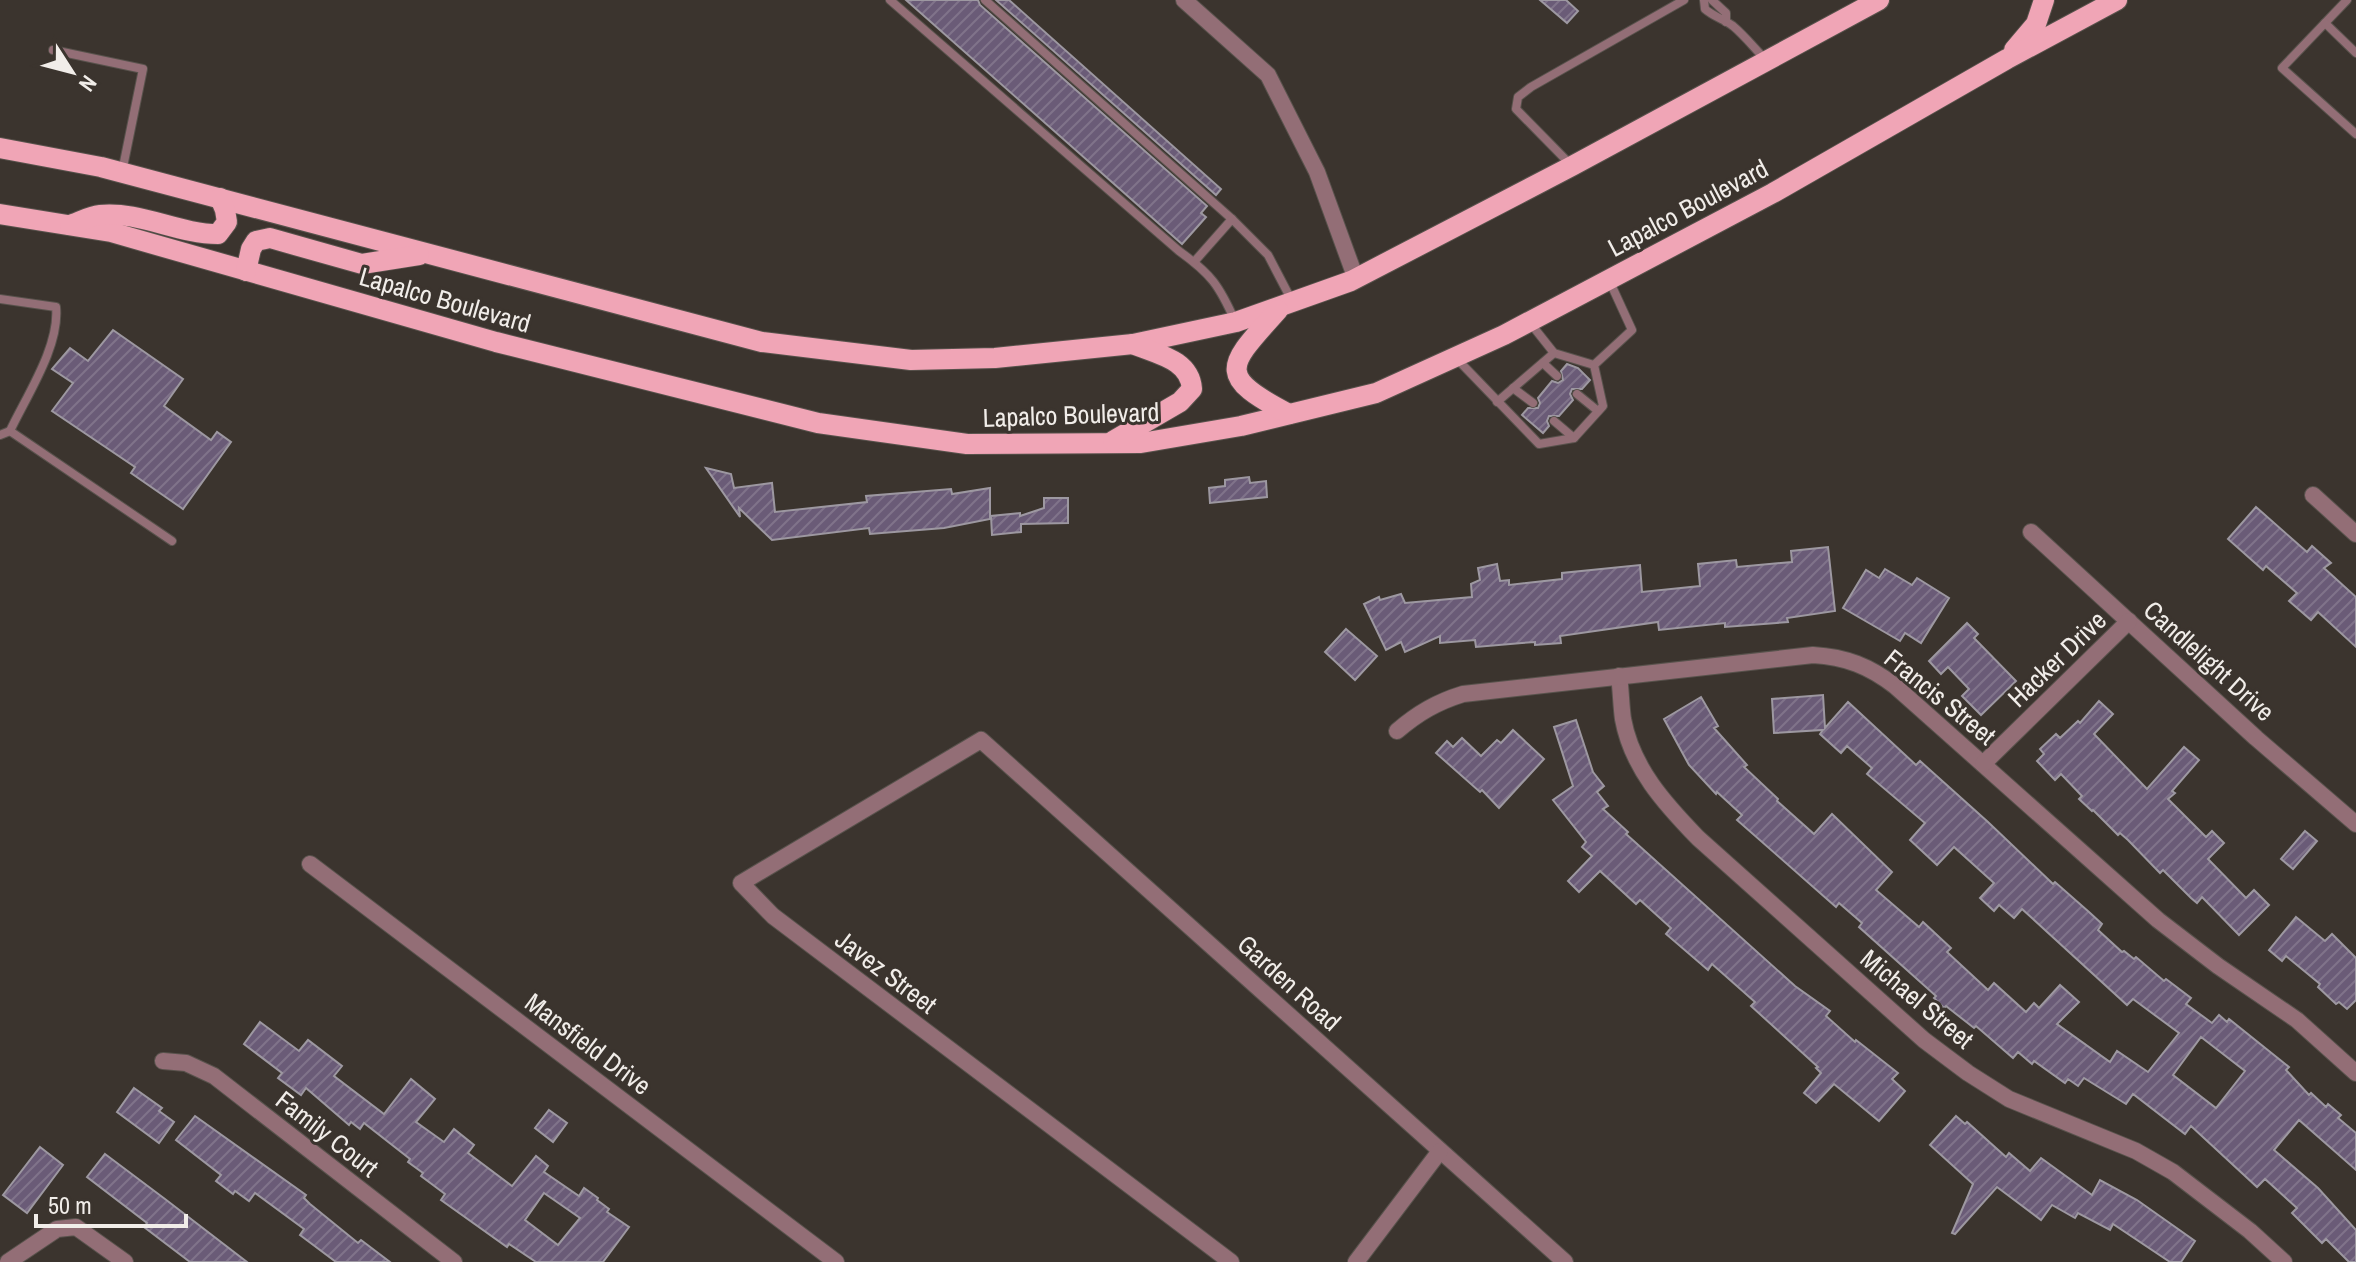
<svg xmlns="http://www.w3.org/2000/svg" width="2356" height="1262" font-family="'Archivo Narrow',sans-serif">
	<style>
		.building { fill: url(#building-hatch); stroke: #9d98a1; stroke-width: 2; fill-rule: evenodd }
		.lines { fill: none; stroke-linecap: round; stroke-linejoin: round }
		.service-casing { stroke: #58524c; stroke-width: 10 }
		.minor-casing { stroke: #58524c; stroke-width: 18 }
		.primary-casing { stroke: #58524c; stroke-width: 22 }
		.service { stroke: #936e76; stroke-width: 8 }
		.minor { stroke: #936e76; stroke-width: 16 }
		.primary { stroke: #f0a5b6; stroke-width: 20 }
		.labels { text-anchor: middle; stroke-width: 6; stroke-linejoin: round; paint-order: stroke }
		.street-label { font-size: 26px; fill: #f1ede9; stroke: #3b342e }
	</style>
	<defs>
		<pattern id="building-hatch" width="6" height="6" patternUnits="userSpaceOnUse" patternTransform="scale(2)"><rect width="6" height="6" fill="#6a5b77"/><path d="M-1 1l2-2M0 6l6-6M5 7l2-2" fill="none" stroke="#80738a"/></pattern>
	</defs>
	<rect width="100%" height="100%" fill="#3b342e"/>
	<g class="building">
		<path d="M906 0H978L980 5 1207 206 1201 213 1206 217 1182 244Z"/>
		<path d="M996 0H1009L1221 189 1216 195Z"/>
		<path d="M1540 0H1566L1578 11 1567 23Z"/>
		<path d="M113 330 183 379 164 406 211 440 217 432 231 442 183 509 131 473 135 467 52 411 73 383 52 369 70 348 88 361Z"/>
		<path d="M1567 364 1578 368 1590 380 1582 389H1572L1570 394 1573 400 1559 416H1549L1547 421 1549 426 1543 433 1522 415 1528 408H1538L1540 403 1538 398 1552 381 1558 383 1563 380 1561 371Z"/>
		<path d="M706 468 731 474 734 488 772 483 775 512 867 502 866 496 951 489 952 494 990 488V519L944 528 870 534 869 528 772 540 739 508 740 517Z"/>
		<path d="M1249 477 1250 483 1266 481 1267 497 1210 503 1209 488 1225 486V480Z"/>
		<path d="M1044 498H1068V523L1021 524V532L992 535 991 516 1020 513V516L1044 508Z"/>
		<path d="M2256 507 2307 552 2312 546 2331 563 2324 568 2356 597V647L2318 612 2311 620 2289 601 2297 593 2266 566 2263 570 2228 539Z"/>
		<path d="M1828 547 1835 611 1787 618 1788 622 1725 627V623L1659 630 1658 622 1560 636 1561 643 1535 645V642L1522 643 1476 647 1475 640 1440 643V636L1405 652 1401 642 1386 650 1364 604 1379 597 1380 600 1401 594 1405 603 1472 597 1471 584 1480 580 1478 568 1497 564 1500 581 1509 580V585L1562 579V573L1640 565 1642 592 1700 586 1698 564 1736 560 1737 567 1792 562 1791 551Z"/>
		<path d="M1885 569 1912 585 1917 578 1949 598 1921 643 1905 633 1900 641 1843 608 1866 570 1879 578Z"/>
		<path d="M1967 623 1978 634 1974 638 2016 681 1981 715 1962 696 1969 689 1948 667 1941 674 1929 661Z"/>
		<path d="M1346 629 1377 656 1355 680 1325 652Z"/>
		<path d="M1823 695 1825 728 1848 702 1916 765 1920 761 1988 822 2053 884 2055 882 2089 912 2102 924 2098 930 2122 952 2124 951 2134 959 2136 957 2164 981 2166 979 2191 998 2186 1004 2212 1023 2219 1015 2227 1022 2229 1019 2289 1067 2286 1070 2309 1095 2311 1093 2326 1107 2328 1104 2341 1115 2338 1118 2356 1133V1170L2299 1120 2274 1150 2318 1188 2356 1230V1262H2349L2326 1239 2322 1243 2292 1213 2297 1208 2265 1179 2257 1187 2191 1126 2185 1134 2133 1094 2126 1104 2084 1078 2078 1086 2068 1079 2065 1083 2034 1061 2032 1064 2018 1052 2013 1058 1976 1026 1974 1028 1946 1006 1944 1008 1934 998 1936 996 1859 927 1862 923 1839 903 1836 907 1737 820 1742 815 1717 792 1716 794 1689 765 1664 719 1701 697 1718 726 1714 728 1747 765 1744 767 1778 799 1777 801 1814 834 1832 814 1892 872 1876 890 1919 927 1923 922 1951 948 1947 952 1988 990 1994 983 2026 1012 2034 1003 2039 1008 2060 985 2079 1002 2057 1024 2110 1062 2117 1051 2148 1072 2179 1033 2133 999 2127 1005 2022 909 2014 918 1999 905 1994 911 1980 898 1994 883 1954 847 1937 865 1910 840 1925 823 1867 774 1872 768 1847 746 1841 753 1820 734 1823 730 1774 733 1772 699ZM2201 1037 2245 1071 2216 1108 2173 1075Z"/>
		<path d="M2099 701 2113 714 2094 734 2147 789 2184 747 2199 760 2172 791 2175 793 2168 799 2206 837 2212 831 2224 843 2208 859 2246 898 2254 890 2269 905 2239 935 2202 897 2197 903 2191 898 2163 870 2160 873 2128 840 2120 833 2118 835 2093 810 2092 811 2079 799 2082 796 2061 774 2055 780 2037 761 2044 754 2040 749 2056 734 2060 738 2078 721 2080 723Z"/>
		<path d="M1576 720 1593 772 1604 786 1597 792 1608 806 1603 809 1628 832 1626 834 1795 986 1830 1011 1826 1016 1855 1042 1856 1040 1898 1073 1892 1079 1905 1091 1879 1121 1834 1084 1816 1103 1804 1093 1821 1073 1816 1068 1818 1067 1751 1006 1755 1002 1712 964 1708 970 1666 934 1671 928 1640 900 1636 904 1600 871 1579 892 1568 881 1592 856 1582 847 1586 842 1553 800 1573 786 1554 727Z"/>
		<path d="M1513 730 1544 759 1499 808 1482 790 1480 792 1436 753 1447 741 1453 747 1462 738 1481 756 1497 740 1501 743Z"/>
		<path d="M2305 831 2317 841 2293 869 2281 859Z"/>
		<path d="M2296 917 2325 941 2332 934 2356 958V1000L2347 1009 2339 1002 2336 1004 2318 987 2320 984 2286 956 2282 961 2269 950Z"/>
		<path d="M260 1022 299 1051 308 1040 342 1066 334 1076 384 1114 411 1079 435 1099 416 1122 444 1142 454 1129 474 1145 468 1153 512 1186 536 1156 548 1166 544 1172 579 1196 584 1188 598 1198 597 1200 609 1209 607 1212 629 1227 603 1262H536L509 1244 507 1247 441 1200 445 1194 421 1176 423 1173 408 1162 410 1159 364 1123 360 1129 351 1122 349 1125 306 1088 301 1095 278 1078 282 1073 244 1044ZM544 1193 580 1218 558 1245 525 1220Z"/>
		<path d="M134 1088 162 1108 159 1111 174 1122 159 1143 117 1112Z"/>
		<path d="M549 1110 567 1123 553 1142 535 1128Z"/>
		<path d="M195 1116 306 1195 304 1198 310 1204 358 1243 361 1240 390 1262H336L300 1235 304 1229 255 1193 249 1201 235 1191 233 1194 216 1181 221 1175 176 1140Z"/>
		<path d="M1956 1116 1965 1124 1967 1122 2006 1157 2009 1153 2030 1171 2041 1158 2092 1195 2100 1180 2137 1200 2195 1241 2181 1262H2170L2113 1224 2110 1230 2078 1213 2075 1218 2052 1205 2041 1220 1997 1187 1955 1234 1952 1233 1973 1184 1930 1145Z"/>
		<path d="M40 1147 63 1165 27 1213 3 1195Z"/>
		<path d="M105 1154 165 1199 247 1262H190L144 1227 147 1223 87 1177Z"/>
	</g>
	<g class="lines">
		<g class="service-casing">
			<g id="service">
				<path d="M890 0 1179 251C1211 274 1219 285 1235 321"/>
				<path d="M985 0 1232 219"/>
				<path d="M1704 0 1705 9C1714 17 1724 19 1733 26 1745 36 1755 49 1766 60"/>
				<path d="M1712 0 1726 13V22"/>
				<path d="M2347 0 2282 68 2356 134"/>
				<path d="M2325 23 2356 53"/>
				<path d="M53 50 143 69 122 172"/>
				<path d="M1571 165 1516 109 1518 97 1531 87 1684 0"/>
				<path d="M1194 262 1232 219 1268 255 1292 301"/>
				<path d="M0 299 56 307C60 346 27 395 10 431"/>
				<path d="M1531 324 1554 353 1594 365"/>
				<path d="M1456 358 1539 444 1574 438 1603 406 1594 365 1632 330 1609 280"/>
				<path d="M1543 363 1557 376"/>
				<path d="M1513 388 1533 403"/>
				<path d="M1577 394 1598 411"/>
				<path d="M1497 402 1554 353"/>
				<path d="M1554 421 1574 438"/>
				<path d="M0 435 10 431 172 541"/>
			</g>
		</g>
		<g class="minor-casing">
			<g id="minor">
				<path d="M1184 0 1268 75 1317 172 1356 279"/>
				<path d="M2313 495 2356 534"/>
				<path d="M2031 532 2256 738 2356 824"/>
				<path d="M1619 676C1621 690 1621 705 1623 719 1632 768 1665 804 1698 838L1924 1040 1968 1073 2009 1099 2136 1151 2173 1172 2250 1231 2284 1262"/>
				<path d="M1397 731C1418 713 1437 702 1463 694L1813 655C1846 657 1869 666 1895 686L2158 920 2218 966 2297 1020 2356 1073"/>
				<path d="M1983 764 2129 621"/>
				<path d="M310 864 836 1262"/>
				<path d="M163 1061 186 1063 214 1076 454 1262"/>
				<path d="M8 1262 57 1229 76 1227 125 1262"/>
				<path d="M1231 1262 773 916 741 883 981 740 1565 1262"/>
				<path d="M1356 1262 1440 1151"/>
			</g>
		</g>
		<g class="primary-casing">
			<g id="primary">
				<path d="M2014 50 2036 24 2044 0"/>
				<path d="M0 148 101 167 762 342 911 360 995 358 1133 344 1236 322 1351 281 1572 166 1879 0"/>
				<path d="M0 214 111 232 496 342 818 423 967 444 1141 443 1241 426 1376 393 1504 335 1773 193 2007 59 2117 0"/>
				<path d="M70 225C79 222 90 216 100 215 140 211 178 234 218 234L227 222 225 210 220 198"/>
				<path d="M246 271 251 249 256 241 270 238 362 264 419 255"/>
				<path d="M1278 310C1228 366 1214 375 1289 414"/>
				<path d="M1113 441 1180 402 1192 389C1190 359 1156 354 1133 344"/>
			</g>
		</g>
		<use href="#service" class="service"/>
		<use href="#minor" class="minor"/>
		<use href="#primary" class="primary"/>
	</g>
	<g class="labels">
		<g class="street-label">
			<text transform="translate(1688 208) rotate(-28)" y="9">Lapalco Boulevard</text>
			<text transform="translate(445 300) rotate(16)" y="9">Lapalco Boulevard</text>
			<text transform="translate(1071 415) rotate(-2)" y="9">Lapalco Boulevard</text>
			<text transform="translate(2057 659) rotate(-44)" y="9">Hacker Drive</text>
			<text transform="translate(2209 661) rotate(42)" y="9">Candlelight Drive</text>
			<text transform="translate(1940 697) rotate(39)" y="9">Francis Street</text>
			<text transform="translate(886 972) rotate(37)" y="9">Javez Street</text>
			<text transform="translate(1289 983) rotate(42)" y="9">Garden Road</text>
			<text transform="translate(1917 999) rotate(40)" y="9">Michael Street</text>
			<text transform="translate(588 1044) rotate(37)" y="9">Mansfield Drive</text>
			<text transform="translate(327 1134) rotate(38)" y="9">Family Court</text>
		</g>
	</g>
	<g transform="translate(72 72) rotate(126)" stroke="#3b342e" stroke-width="6" paint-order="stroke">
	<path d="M0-6L14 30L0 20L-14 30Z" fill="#f1ede9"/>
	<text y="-12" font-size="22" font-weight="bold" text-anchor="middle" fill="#f1ede9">N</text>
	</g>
	<path d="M36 1214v12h150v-12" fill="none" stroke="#f1ede9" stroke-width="4"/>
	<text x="48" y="1214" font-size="24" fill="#f1ede9" stroke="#3b342e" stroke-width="6" paint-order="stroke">50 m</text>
</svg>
